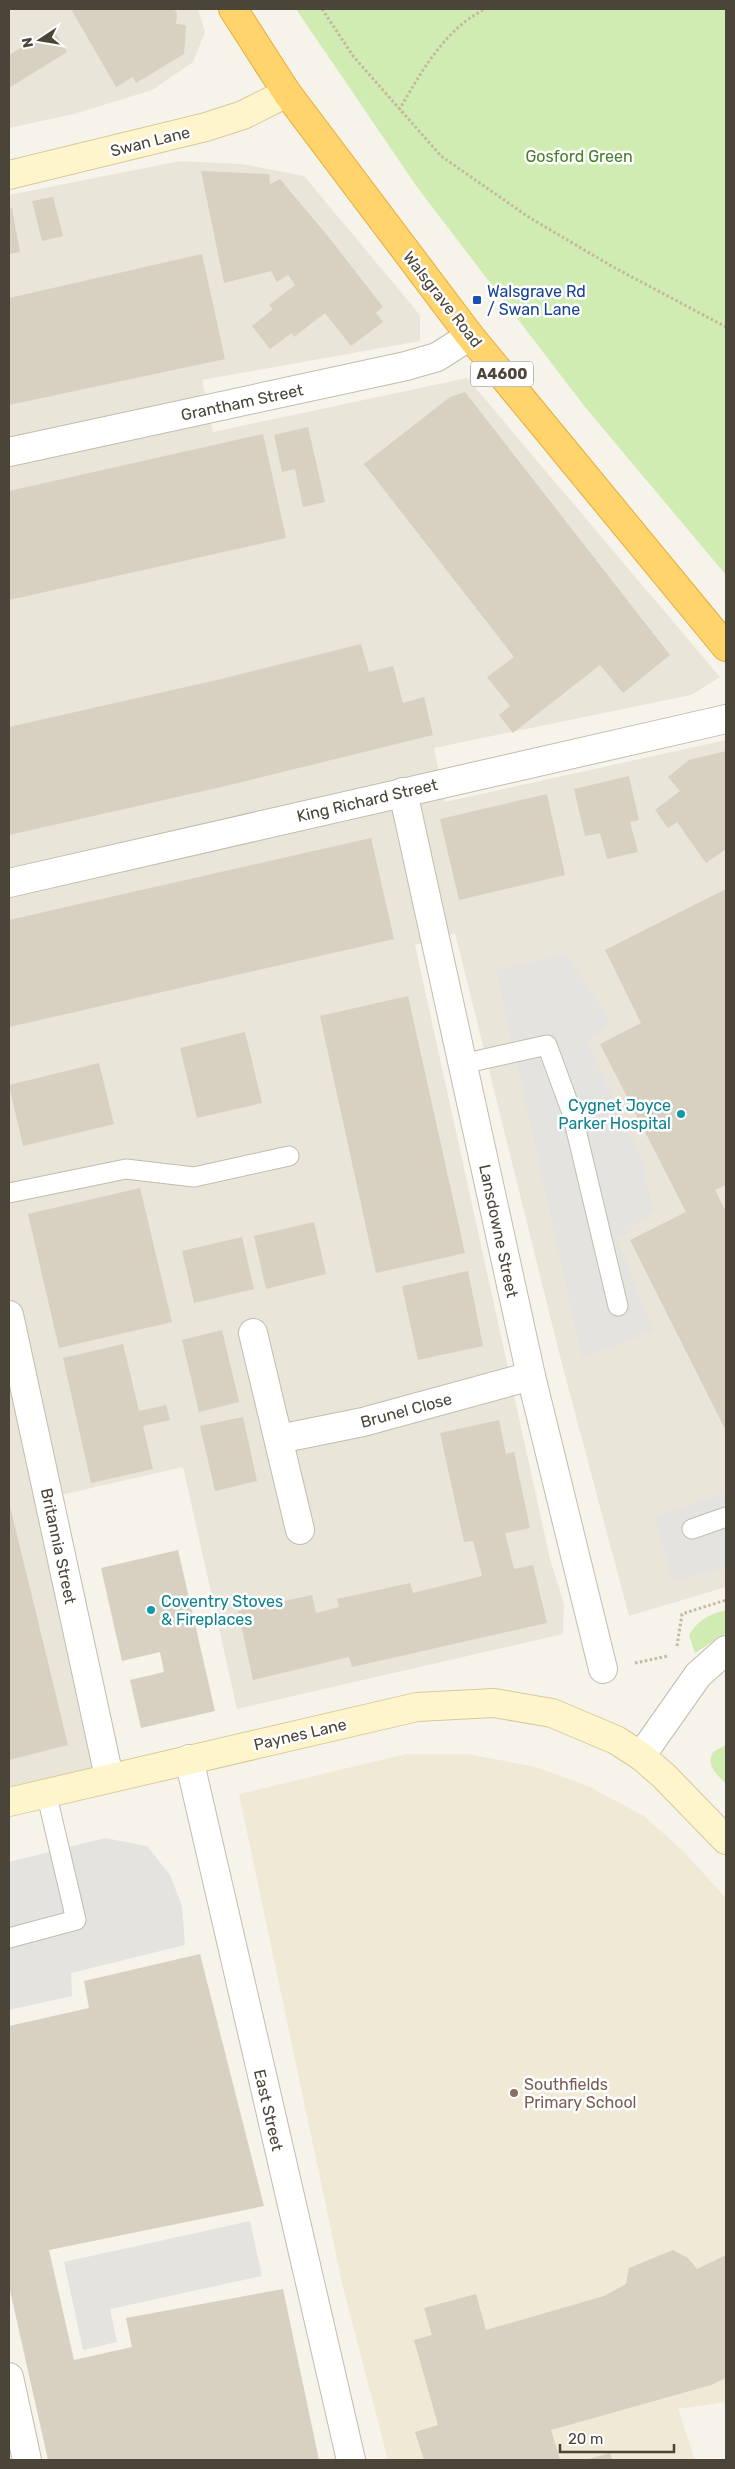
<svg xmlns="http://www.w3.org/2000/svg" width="735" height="2469" font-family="Rubik,sans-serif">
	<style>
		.residential { fill: #eae5d9 }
		.education { fill: #f0e9d5 }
		.green { fill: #d0ecb3 }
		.parking { fill: #e5e3df }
		.building { fill: #d8d0c0 }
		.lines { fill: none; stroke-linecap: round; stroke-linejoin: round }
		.lane-casing { stroke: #c2bcad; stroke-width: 21 }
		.street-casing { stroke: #c2bcad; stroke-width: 30 }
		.secondary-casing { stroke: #d8c999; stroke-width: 30 }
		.highway-casing { stroke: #e5ac36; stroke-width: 30 }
		.path { stroke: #c5b89d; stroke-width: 3; stroke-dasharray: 2.5 2.5; stroke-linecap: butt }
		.lane { stroke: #fff; stroke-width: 19 }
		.street { stroke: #fff; stroke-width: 28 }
		.secondary { stroke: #fff5cc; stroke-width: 28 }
		.highway { stroke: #ffd46d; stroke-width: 28 }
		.transit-dot { fill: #1a4fb4; stroke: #fff; stroke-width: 2 }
		.culture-dot { fill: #0f9aa8; stroke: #fff; stroke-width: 2 }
		.education-dot { fill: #8d6e63; stroke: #fff; stroke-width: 2 }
		.labels { text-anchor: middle; stroke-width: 5; stroke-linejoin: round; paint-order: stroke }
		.shield { fill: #fff; stroke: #817c74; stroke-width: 1 }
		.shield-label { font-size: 15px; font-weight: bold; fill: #4b4438 }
		.street-label { font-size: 16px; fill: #4b4438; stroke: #fff }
		.park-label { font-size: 16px; fill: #458127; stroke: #fff }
		.transit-label { font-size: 16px; fill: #164399; stroke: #fff; text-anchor: start }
		.culture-label { font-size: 16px; fill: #0d838f; stroke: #fff; text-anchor: end }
		.education-label { font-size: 16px; fill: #785e54; stroke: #fff; text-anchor: start }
	</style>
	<rect width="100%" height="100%" fill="#f6f3eb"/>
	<g class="residential">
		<path d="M9 9H198L205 32 193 62 152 90 74 114 9 128Z"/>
		<path d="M180 161 242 164 304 176 420 315V341L202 380 213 432 467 378 720 677 691 695 434 748 445 802 726 740V1587L629 1616 562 1364 455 933 415 945 550 1559 564 1604 563 1634 237 1709 183 1467 48 1498 109 1777 9 1802V195Z"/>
	</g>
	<path class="education" d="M406 1754H467L536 1767 590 1787 644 1816 682 1850 726 1898V2402L678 2409 695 2460H388L343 2287 239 1794Z"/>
	<g class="green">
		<path d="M296 9H726V575L585 407 417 187Z"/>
		<path d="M726 1610V1633L695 1653 689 1635C699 1619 708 1615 726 1610Z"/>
		<path d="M726 1745V1784C718 1775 705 1766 713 1752Z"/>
	</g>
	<g class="parking">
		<path d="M566 954 611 1022 586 1041 642 1158 653 1210 618 1240 653 1331 582 1358 496 970Z"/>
		<path d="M726 1493V1567L673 1582 654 1516Z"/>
		<path d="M105 1838 147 1846 170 1875 182 1906 185 1945 71 1973 72 1996 9 2010V1862Z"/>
		<path d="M250 2221 262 2276 110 2309 117 2342 83 2350 64 2262Z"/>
	</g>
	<g class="building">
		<path d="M71 9H174L177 14 176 24 186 25 184 54 136 83 133 77 116 87Z"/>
		<path d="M52 28 67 52 9 88V55Z"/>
		<path d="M201 171 269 174 270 184 280 179 331 240 383 307 376 313 383 322 351 346 325 313 294 337 292 333 270 349 252 326 273 309 269 305 295 285 288 275 277 282 271 271 224 283Z"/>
		<path d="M53 197 63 236 42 241 32 201Z"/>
		<path d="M12 208 20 252 9 254V209Z"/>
		<path d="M202 254 225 359 9 405V298Z"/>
		<path d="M465 392 670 655 623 693 600 665 513 733 499 715 510 706 487 677 514 657 364 464 450 397Z"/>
		<path d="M308 427 325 502 303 507 295 469 282 472 274 435Z"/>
		<path d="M263 434 286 538 9 600V491Z"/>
		<path d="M361 644 369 672 393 666 403 703 424 697 433 735 217 788 9 835V727L221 679Z"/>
		<path d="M726 751V849L706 863 677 822 668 828 655 810 680 791 668 777 689 760Z"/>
		<path d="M629 776 639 820 630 822 638 852 607 859 600 833 585 836 574 789Z"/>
		<path d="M547 794 565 875 459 900 440 819Z"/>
		<path d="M371 838 394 939 9 1027V920Z"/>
		<path d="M726 889V1185L715 1190 726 1212V1431L630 1240 686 1212 600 1044 641 1023 605 950Z"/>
		<path d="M408 996 465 1253 376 1273 320 1016Z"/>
		<path d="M245 1032 262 1103 197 1118 180 1048Z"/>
		<path d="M99 1063 114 1124 23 1146 9 1085Z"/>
		<path d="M140 1188 172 1322 59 1348 28 1214Z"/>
		<path d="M314 1222 326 1274 266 1289 254 1236Z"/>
		<path d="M242 1237 254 1289 194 1303 182 1251Z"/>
		<path d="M468 1271 483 1346 418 1360 402 1286Z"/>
		<path d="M222 1330 239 1402 199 1412 182 1340Z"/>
		<path d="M123 1344 139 1411 166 1405 170 1420 143 1426 153 1469 91 1483 63 1358Z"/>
		<path d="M243 1417 257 1481 215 1491 200 1426Z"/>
		<path d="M499 1420 506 1454 514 1452 530 1528 505 1533 514 1569 533 1565 547 1623 352 1667 349 1657 253 1680 238 1611 312 1595 316 1613 339 1607 337 1599 410 1583 413 1593 482 1576 473 1541 464 1542 440 1433Z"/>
		<path d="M9 1502 68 1745 9 1760Z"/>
		<path d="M178 1550 215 1711 141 1728 130 1680 164 1672 160 1652 122 1661 101 1568Z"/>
		<path d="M200 1954 264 2206 49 2250 74 2360 132 2347 126 2318 283 2289 319 2460H48L9 2286V2026L89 2008 84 1981Z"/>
		<path d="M673 2250 688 2258 697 2269 726 2255V2378L711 2385 551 2430 560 2460H424L415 2432 438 2425 414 2340 432 2335 424 2308 476 2294 486 2330 604 2296 626 2284 629 2268Z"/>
		<path d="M610 2453 612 2460H586Z"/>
	</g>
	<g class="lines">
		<g class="lane-casing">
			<g id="lane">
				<path d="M462 1064 547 1045 572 1113 618 1306"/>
				<path d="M9 1193 126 1169 194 1177 289 1156"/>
				<path d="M692 1529 726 1517"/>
				<path d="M9 1938 76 1920 46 1792"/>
			</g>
		</g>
		<g class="street-casing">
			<g id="street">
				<path d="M9 452 406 366 437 357 470 336"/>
				<path d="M403 792 531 1376 603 1669"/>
				<path d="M9 883 726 719"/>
				<path d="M9 1315 109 1777"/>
				<path d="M253 1333 300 1530"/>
				<path d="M279 1439 363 1422 531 1376"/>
				<path d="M641 1756 698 1675 726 1650"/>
				<path d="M189 1759 351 2460"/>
				<path d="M9 2377 27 2460"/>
			</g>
		</g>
		<g class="secondary-casing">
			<g id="secondary">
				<path d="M9 175 206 127 243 115 287 93"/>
				<path d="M9 1802 417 1707 494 1703 552 1713 616 1740 641 1756 664 1776 726 1840"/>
			</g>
		</g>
		<g class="highway-casing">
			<path id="highway" d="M233 9 287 93 470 336 726 647"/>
		</g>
		<g class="path">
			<path d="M322 9 353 56 441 156 530 218 615 268 726 327"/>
			<path d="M399 110C422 71 444 30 485 9"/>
			<path d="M677 1646 682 1614 726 1600"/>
			<path d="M635 1663 668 1656"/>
		</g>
		<use href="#lane" class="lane"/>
		<use href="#street" class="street"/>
		<use href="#secondary" class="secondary"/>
		<use href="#highway" class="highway"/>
	</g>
	<rect class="transit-dot" x="472" y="295" width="10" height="10" rx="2.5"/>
	<g class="culture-dot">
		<circle cx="681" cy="1114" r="5"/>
		<circle cx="151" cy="1610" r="5"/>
	</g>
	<circle class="education-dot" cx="514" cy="2093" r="5"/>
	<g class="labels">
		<rect class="shield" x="471" y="361.5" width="62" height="25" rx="4"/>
		<g class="shield-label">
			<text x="502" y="379">A4600</text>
		</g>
		<g class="street-label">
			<text transform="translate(150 141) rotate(-14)" y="6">Swan Lane</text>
			<text transform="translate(443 299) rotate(52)" y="6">Walsgrave Road</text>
			<text transform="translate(242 402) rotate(-12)" y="6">Grantham Street</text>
			<text transform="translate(367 800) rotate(-13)" y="6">King Richard Street</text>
			<text transform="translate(499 1231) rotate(78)" y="6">Lansdowne Street</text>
			<text transform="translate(406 1410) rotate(-15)" y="6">Brunel Close</text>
			<text transform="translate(59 1546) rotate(78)" y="6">Britannia Street</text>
			<text transform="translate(300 1734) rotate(-13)" y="6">Paynes Lane</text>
			<text transform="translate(269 2110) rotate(77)" y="6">East Street</text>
		</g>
		<g class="park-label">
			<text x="579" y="162">Gosford Green</text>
		</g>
		<g class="transit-label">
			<text x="487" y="297">Walsgrave Rd<tspan x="487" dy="18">/ Swan Lane</tspan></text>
		</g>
		<g class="culture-label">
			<text x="671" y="1111">Cygnet Joyce<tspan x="671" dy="18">Parker Hospital</tspan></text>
			<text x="161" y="1607" text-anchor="start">Coventry Stoves<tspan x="161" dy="18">&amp; Fireplaces</tspan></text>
		</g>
		<g class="education-label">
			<text x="524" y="2090">Southfields<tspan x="524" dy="18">Primary School</tspan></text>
		</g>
	</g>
	<rect width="735" height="2469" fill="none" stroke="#4b4438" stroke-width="20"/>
	<g transform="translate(40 40) rotate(258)" stroke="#ffffff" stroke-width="4" paint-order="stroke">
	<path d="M0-4L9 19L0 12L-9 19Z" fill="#4b4438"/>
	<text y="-8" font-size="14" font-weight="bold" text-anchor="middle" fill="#4b4438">N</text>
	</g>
	<path d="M560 2444v8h114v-8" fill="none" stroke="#4b4438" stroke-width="2.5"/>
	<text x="568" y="2444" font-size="15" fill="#4b4438" stroke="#ffffff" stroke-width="4" paint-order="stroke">20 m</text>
</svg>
